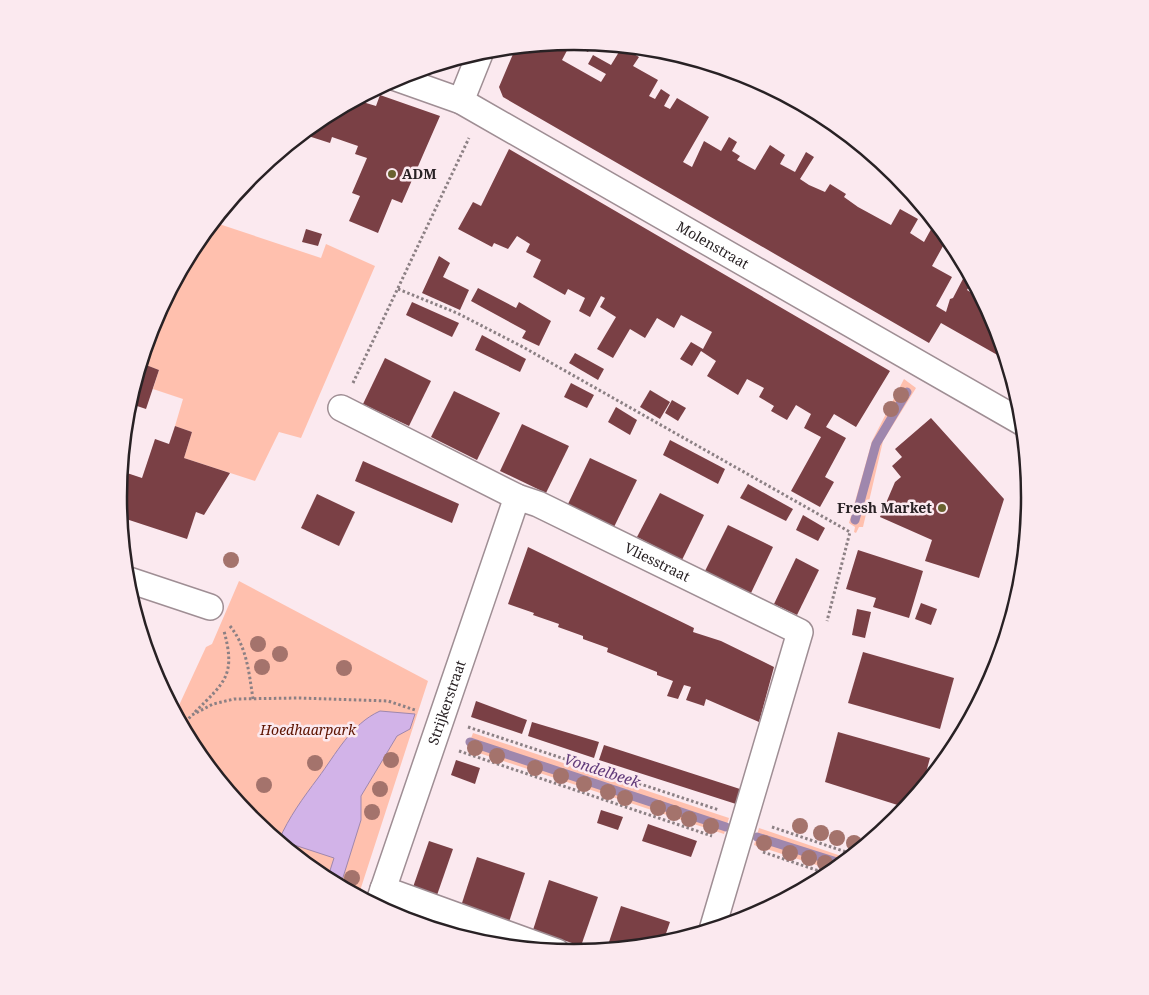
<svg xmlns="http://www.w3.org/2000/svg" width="1149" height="995" font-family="'Noto Serif',serif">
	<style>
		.green { fill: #ffc0ae }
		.water { fill: #d2b3e8; stroke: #9f87ad }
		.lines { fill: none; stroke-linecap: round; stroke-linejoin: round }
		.stream { stroke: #9f87ad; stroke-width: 9 }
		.building { fill: #7a4045 }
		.minor-casing { stroke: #9f8e94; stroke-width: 28 }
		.path { stroke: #8c8084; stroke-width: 3; stroke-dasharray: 2.5 2.5; stroke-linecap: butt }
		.minor { stroke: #fff; stroke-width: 25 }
		.tree { fill: #a4736c }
		.poi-dot { fill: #69622f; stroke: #fbe9ef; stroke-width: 2 }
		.labels { text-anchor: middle; stroke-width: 5; stroke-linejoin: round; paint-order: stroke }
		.poi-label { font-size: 14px; font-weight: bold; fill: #282124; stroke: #fbe9ef; text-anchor: start }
		.street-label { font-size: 14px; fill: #282124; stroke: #fbe9ef }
		.park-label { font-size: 14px; font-style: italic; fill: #5d1300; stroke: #fbe9ef }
		.water-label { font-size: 15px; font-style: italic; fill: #613a7a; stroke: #fbe9ef }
		.rim { fill: none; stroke: #282124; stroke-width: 2.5 }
	</style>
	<rect width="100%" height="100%" fill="#fbe9ef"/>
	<g class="green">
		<path d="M213 222 321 258 326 244 375 266 301 438 279 432 255 481 184 458 192 432 175 426 183 399 153 389 159 370 141 363C156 312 180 263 213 222Z"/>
		<path d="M904 379 916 388 883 441 863 527H859L856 533 854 532 855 527 849 523 872 441Z"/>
		<path d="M239 581 428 681 358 897 321 877 252 820 195 751 175 714 206 647 212 644Z"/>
		<path d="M473 733 729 818 724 834 467 749Z"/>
		<path d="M759 828 850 859 835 871 754 845Z"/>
	</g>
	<path class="water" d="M380 711 415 714 410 729 397 736 361 796V820L340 887 327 880 334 858 279 840C289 817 303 798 318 778 336 754 351 724 380 711Z"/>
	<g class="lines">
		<g class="stream">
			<path d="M855 520 876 444 907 392"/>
			<path d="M470 742 726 827"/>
			<path d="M757 837 843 864"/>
		</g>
	</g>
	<g class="building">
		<path d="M575 41 593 43 588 52 571 43 562 60 601 82 606 74 588 64 593 55 611 65 622 47 639 57 633 66 658 80 649 96 655 99 661 89 670 95 664 106 670 109 677 98 709 117 683 162 692 167 704 141 721 151 729 137 737 142 732 151 740 156 737 160 755 170 770 145 785 155 780 164 795 172 806 152 814 157 800 179 809 185 825 192 830 184 846 194 844 197 858 207 891 225 900 209 918 219 910 233 924 242 935 222 937 224 948 237 932 266 952 277 936 306 946 312 950 299 953 298 966 273 971 276 973 280 967 290 984 301 996 323 1008 361 941 323 929 343 503 97 499 87 516 47Z"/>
		<path d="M380 95 440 116 402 203 392 199 378 233 349 221 360 196 352 193 367 158 355 154 358 146 332 137 330 143 302 134 321 118 356 100 376 106Z"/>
		<path d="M509 149 890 371 856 427 834 414 826 427 846 438 825 477 834 482 820 507 791 491 821 437 804 428 811 414 796 405 787 420 771 411 774 406 759 397 764 388 747 379 738 395 707 376 716 361 701 351 692 366 680 359 691 342 703 349 712 332 681 315 674 328 657 318 645 338 630 329 613 358 597 349 616 317 600 307 605 298 601 296 590 317 579 311 585 298 568 289 565 295 533 277 541 260 526 252 530 244 517 236 508 249 494 243 492 247 458 229 473 202 481 206Z"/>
		<path d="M306 229 322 234 318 246 302 242Z"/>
		<path d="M439 256 450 263 443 277 469 290 460 310 422 293Z"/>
		<path d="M478 288 516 308 519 302 551 321 539 346 522 338 526 331 471 301Z"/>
		<path d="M412 302 459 323 452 337 406 315Z"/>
		<path d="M482 335 526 359 520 372 475 350Z"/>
		<path d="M575 353 604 369 598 380 569 363Z"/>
		<path d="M385 358 431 381 409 426 363 404Z"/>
		<path d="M141 363 159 370 146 409 131 404 126 416Z"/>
		<path d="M571 383 594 395 587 408 564 397Z"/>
		<path d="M650 390 670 402 660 419 640 407Z"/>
		<path d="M454 391 500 413 477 460 431 437Z"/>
		<path d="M672 400 686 408 678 421 665 413Z"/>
		<path d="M616 407 637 420 630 435 608 422Z"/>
		<path d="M931 418 1004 499 979 578 925 561 932 540 880 517 895 482 901 477 892 466 902 457 895 449Z"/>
		<path d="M522 424 569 446 546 493 500 471Z"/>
		<path d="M175 426 192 432 184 458 230 473 204 515 196 512 187 539 120 517 118 497 121 471 142 478 155 439 169 444Z"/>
		<path d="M670 440 725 469 718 484 663 455Z"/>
		<path d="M590 458 637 480 614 527 568 504Z"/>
		<path d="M363 461 459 504 452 523 355 481Z"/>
		<path d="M748 484 793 509 786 521 740 498Z"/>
		<path d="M660 493 704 515 682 560 637 537Z"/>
		<path d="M317 494 355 512 339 546 301 528Z"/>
		<path d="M803 515 825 528 818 541 796 530Z"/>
		<path d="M728 525 773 547 751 593 705 571Z"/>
		<path d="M528 547 694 628 693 632 721 641 774 667 759 722 706 699 704 706 686 700 691 687 684 685 678 699 667 696 673 681 657 675V672L607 652 608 648 583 639V636L558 627 559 624 533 615 534 613 508 604Z"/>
		<path d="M858 550 923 571 909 618 873 607 876 598 846 589Z"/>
		<path d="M796 558 819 570 797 615 774 604Z"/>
		<path d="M921 603 937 609 931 625 915 619Z"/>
		<path d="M857 609 871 612 865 638 852 635Z"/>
		<path d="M147 652 157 656 152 670 148 654Z"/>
		<path d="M863 652 954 678 940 729 848 703Z"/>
		<path d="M476 701 527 720 522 734 471 717Z"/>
		<path d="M532 722 599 742 594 758 528 736Z"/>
		<path d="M838 732 930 758 921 791 907 808 825 782Z"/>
		<path d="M604 745 740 789 736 804 599 760Z"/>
		<path d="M456 760 480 768 475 784 451 775Z"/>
		<path d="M601 810 623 817 618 830 597 823Z"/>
		<path d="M648 824 697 841 691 857 642 841Z"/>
		<path d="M429 841 453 849 436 898 412 890Z"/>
		<path d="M477 857 525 873 509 922 461 906Z"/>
		<path d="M549 880 598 897 581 946 533 930Z"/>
		<path d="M621 906 670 922 662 945 606 951Z"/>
	</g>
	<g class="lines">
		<g class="minor-casing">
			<g id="minor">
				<path id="s1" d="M396 78 461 101 1023 423"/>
				<path d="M461 101 481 51"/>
				<path id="s2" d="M341 408 517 497 538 504 800 632 712 930"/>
				<path d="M126 579 210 607"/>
				<path d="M383 889 557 952"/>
				<path id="s3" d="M377 907 517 497"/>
			</g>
		</g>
		<g class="path">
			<path d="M398 289 457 313 523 347 850 532 827 621"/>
			<path d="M353 383 469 138"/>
			<path d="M230 626C247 647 249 673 253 699"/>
			<path d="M195 712C225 682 236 675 224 631"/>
			<path d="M182 726 192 715 213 704 234 699 299 698 388 701 415 710"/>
			<path d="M468 727 719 810"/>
			<path d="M459 751 712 836"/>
			<path d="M259 826 266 828 265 831"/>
			<path d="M772 827 855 855"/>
			<path d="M763 852 831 875"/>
		</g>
		<use href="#minor" class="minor"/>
	</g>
	<g class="tree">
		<circle cx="901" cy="395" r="8"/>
		<circle cx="891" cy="409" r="8"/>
		<circle cx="231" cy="560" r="8"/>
		<circle cx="258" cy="644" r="8"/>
		<circle cx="280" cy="654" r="8"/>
		<circle cx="262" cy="667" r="8"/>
		<circle cx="344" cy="668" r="8"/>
		<circle cx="475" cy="748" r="8"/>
		<circle cx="497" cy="756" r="8"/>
		<circle cx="391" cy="760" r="8"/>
		<circle cx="315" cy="763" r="8"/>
		<circle cx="535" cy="768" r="8"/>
		<circle cx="561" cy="776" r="8"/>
		<circle cx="584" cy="784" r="8"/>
		<circle cx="264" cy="785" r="8"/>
		<circle cx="380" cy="789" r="8"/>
		<circle cx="608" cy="792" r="8"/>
		<circle cx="625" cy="798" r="8"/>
		<circle cx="658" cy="808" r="8"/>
		<circle cx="372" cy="812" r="8"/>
		<circle cx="674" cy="813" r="8"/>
		<circle cx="689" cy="819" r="8"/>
		<circle cx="711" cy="826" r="8"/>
		<circle cx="800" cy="826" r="8"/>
		<circle cx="821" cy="833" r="8"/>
		<circle cx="837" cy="838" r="8"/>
		<circle cx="764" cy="843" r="8"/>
		<circle cx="854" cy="843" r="8"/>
		<circle cx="790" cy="853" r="8"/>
		<circle cx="809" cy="858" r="8"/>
		<circle cx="825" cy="863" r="8"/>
		<circle cx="352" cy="878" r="8"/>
	</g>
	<g class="poi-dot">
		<circle cx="392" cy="174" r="5"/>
		<circle cx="942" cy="508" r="5"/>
	</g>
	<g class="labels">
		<g class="poi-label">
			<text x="402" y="179">ADM</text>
			<text x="932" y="513" text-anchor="end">Fresh Market</text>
		</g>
		<g class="street-label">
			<text dy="5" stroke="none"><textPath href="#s1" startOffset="359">Molenstraat</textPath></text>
			<text dy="5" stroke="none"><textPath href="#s2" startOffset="352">Vliesstraat</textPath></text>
			<text dy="5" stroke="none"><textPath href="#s3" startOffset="216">Strijkerstraat</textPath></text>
		</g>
		<g class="park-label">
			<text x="308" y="735">Hoedhaarpark</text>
		</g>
		<g class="water-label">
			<text transform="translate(602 771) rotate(18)" y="5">Vondelbeek</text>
		</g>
	</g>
	<path d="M0 0H1149V995H0ZM127 497a447 447 0 1 1 894 0a447 447 0 1 1-894 0Z" fill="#fbe9ef" fill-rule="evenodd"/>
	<path class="rim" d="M127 497a447 447 0 1 1 894 0a447 447 0 1 1-894 0Z"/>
</svg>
